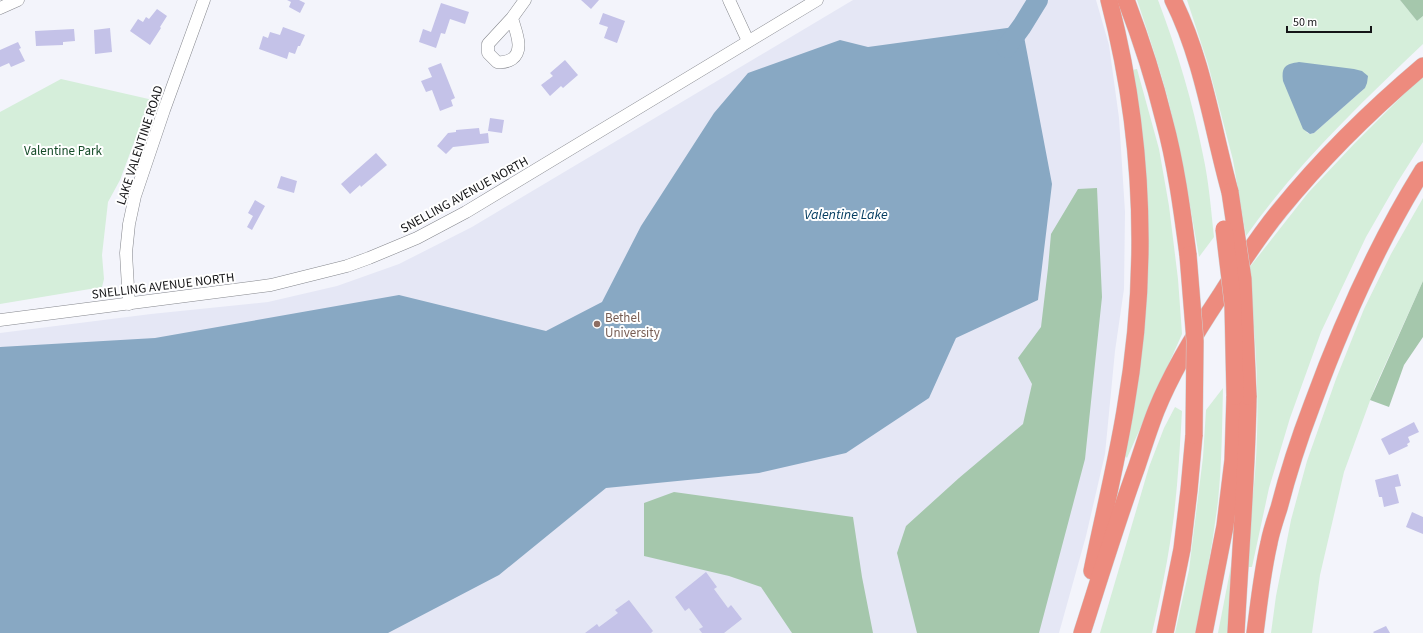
<svg xmlns="http://www.w3.org/2000/svg" width="1423" height="633" font-family="'Source Sans 3',sans-serif">
	<style>
		.built { fill: #e5e7f5 }
		.green { fill: #d5eeda; fill-rule: evenodd }
		.forest { fill: #a5c7ac }
		.water { fill: #88a8c3 }
		.lines { fill: none; stroke-linecap: round; stroke-linejoin: round }
		.river { stroke: #88a8c3; stroke-width: 20 }
		.building { fill: #c4c2e8 }
		.minor-casing { stroke: #85878d; stroke-width: 13 }
		.highway-casing { stroke: #d0d0d1; stroke-width: 18 }
		.minor { stroke: #fff; stroke-width: 12 }
		.highway { stroke: #ed8b7e; stroke-width: 17 }
		.highway-bridge-casing { stroke: #d0d0d1; stroke-width: 18; stroke-linecap: butt }
		.highway-bridge { stroke: #ed8b7e; stroke-width: 17 }
		.education-dot { fill: #8d6e63; stroke: #fff; stroke-width: 1.5 }
		.labels { text-anchor: middle; stroke-width: 4; stroke-linejoin: round; paint-order: stroke }
		.street-label { font-size: 13px; fill: #151517; stroke: #fff }
		.park-label { font-size: 13px; fill: #154b28; stroke: #fff }
		.education-label { font-size: 13px; fill: #785e54; stroke: #fff; text-anchor: start }
		.water-label { font-size: 14px; font-style: italic; fill: #063e62; stroke: #fff }
	</style>
	<rect width="100%" height="100%" fill="#f3f4fb"/>
	<path class="built" d="M853 0H1096L1109 45 1119 118 1125 212 1124 289 1115 351 1105 454 1086 536 1059 633H0V333L151 314 268 302 337 286 399 264 472 227Z"/>
	<g class="green">
		<path d="M1137 0H1158C1177 50 1193 103 1203 155 1209 182 1211 210 1214 237L1199 257C1190 204 1181 151 1168 99 1159 65 1148 33 1137 0Z"/>
		<path d="M1187 0H1400L1417 21 1423 16V44C1359 105 1297 164 1246 236L1233 160 1208 64ZM1365 88 1314 133 1310 134 1306 132Z"/>
		<path d="M1137 69 1159 149 1169 206 1178 279 1182 334 1127 458 1125 456C1131 420 1137 384 1142 348 1154 255 1147 162 1132 70Z"/>
		<path d="M1423 75V142L1397 183 1366 237 1321 332 1290 418 1269 488 1252 567H1245C1250 523 1256 479 1257 434 1259 378 1254 323 1249 268L1308 193 1354 144Z"/>
		<path d="M61 79 153 100 151 106 145 113 120 180 108 202 102 255 104 279 102 287 0 304V112Z"/>
		<path d="M1423 198V281L1375 387 1344 472 1320 575 1312 633H1271L1276 596 1291 520 1307 461 1336 379 1364 309 1391 254Z"/>
		<path d="M1223 388C1222 426 1222 463 1218 501 1213 543 1205 584 1197 625L1195 633H1175L1189 570 1203 457 1206 410Z"/>
		<path d="M1175 407 1182 411C1180 446 1178 480 1174 515 1169 555 1161 594 1152 633H1100L1149 467 1164 428Z"/>
		<path d="M1231 566H1235L1230 633H1218Z"/>
	</g>
	<g class="forest">
		<path d="M1400 0H1423V16L1417 21Z"/>
		<path d="M1097 188 1102 297 1085 459 1039 633H917L897 553 906 526 959 478 1023 424 1032 384 1018 358 1041 327 1048 268 1051 234 1078 189Z"/>
		<path d="M1423 281V337L1404 365 1389 407 1370 400Z"/>
		<path d="M674 492 853 517 862 577 873 633H792L761 587 729 576 644 556V503Z"/>
	</g>
	<g class="water">
		<path d="M1022 26 1052 184 1038 300 956 338 929 398 846 453 759 473 606 488 499 575 388 633H0V347L155 338 399 295 546 331 602 302 641 226 714 113 748 73 840 40 868 47Z"/>
		<path d="M1299 62 1354 69 1362 71 1368 76 1367 83 1365 88 1314 133 1310 134 1303 129 1283 81C1281 66 1286 64 1299 62Z"/>
	</g>
	<g class="lines">
		<path class="river" d="M1006 48 1022 26 1038 0"/>
	</g>
	<g class="building">
		<path d="M287 0H299L305 3 300 13 289 7 291 2Z"/>
		<path d="M581 0H599L591 9Z"/>
		<path d="M441 3 469 12 465 24 450 19 445 34 441 33 436 48 419 42 423 29 431 32Z"/>
		<path d="M157 9 167 16 160 27 161 28 150 45 130 31 138 19 143 22 146 17 149 19Z"/>
		<path d="M603 13 625 21 617 43 604 38 608 27 599 24Z"/>
		<path d="M283 27 305 35 300 46H298L295 54 289 52 287 59 259 49 263 36 268 38 270 32 280 35Z"/>
		<path d="M110 28 112 52 95 54 94 30Z"/>
		<path d="M74 29 75 41 63 42V45L36 46 35 31Z"/>
		<path d="M18 42 21 48 19 49 25 61 11 67 9 63 0 67V50Z"/>
		<path d="M565 60 578 75 563 88 561 86 550 96 541 85 553 76 550 73Z"/>
		<path d="M441 63 455 98 451 100 453 106 440 111 432 90 426 92 421 81 432 77 428 68Z"/>
		<path d="M490 118 504 120 502 133 488 131Z"/>
		<path d="M479 128 480 134 488 133 489 143 453 147 446 154 437 146 448 133 456 132V130Z"/>
		<path d="M376 153 387 165 361 187 360 185 350 194 341 184Z"/>
		<path d="M281 176 297 181 294 193 277 188Z"/>
		<path d="M255 200 265 206 252 230 247 227 253 216 248 213Z"/>
		<path d="M1414 422 1419 432 1408 437 1410 442 1407 444 1408 446 1389 455 1381 439Z"/>
		<path d="M1398 474 1401 486 1395 487 1399 503 1384 507 1382 497H1379L1375 480Z"/>
		<path d="M1412 512 1423 517V534L1406 527Z"/>
		<path d="M706 572 717 587 714 589 728 608 731 605 742 619 724 633H702L699 629 703 627 700 623 689 608 685 611 675 597Z"/>
		<path d="M629 600 653 631 651 633H585L597 624 599 627 618 613 615 610Z"/>
		<path d="M1386 626 1390 633H1374L1373 632Z"/>
	</g>
	<g class="lines">
		<g class="minor-casing">
			<g id="minor">
				<path d="M729 0 748 41"/>
				<path d="M0 8 18 0"/>
				<path d="M512 18C515 30 525 50 512 59 507 62 503 63 497 62L488 53V44L512 18 525 0"/>
				<path d="M129 304 126 253 129 224 135 196 164 110 204 0"/>
				<path d="M0 320 271 285 347 266 369 258 417 238 466 212 817 0"/>
			</g>
		</g>
		<g class="highway-casing">
			<g id="highway">
				<path d="M1126 0C1141 39 1154 79 1164 120 1176 164 1182 210 1188 255"/>
				<path d="M1173 0C1203 60 1212 127 1230 192"/>
				<path d="M1092 571C1103 517 1116 465 1125 411 1149 274 1144 134 1109 0"/>
				<path d="M1082 633C1100 577 1117 521 1137 466 1143 448 1149 429 1156 411 1172 371 1196 332 1220 296 1239 266 1258 237 1280 210 1323 157 1371 110 1423 66"/>
				<path d="M1165 633 1182 549 1189 490 1194 435"/>
				<path d="M1204 633 1225 526 1233 460 1235 396"/>
				<path d="M1236 633C1240 554 1247 475 1248 396"/>
				<path d="M1255 633C1259 603 1262 573 1269 543 1271 532 1275 520 1279 508 1288 473 1299 439 1312 405 1342 323 1377 244 1423 170"/>
			</g>
		</g>
		<use href="#minor" class="minor"/>
		<use href="#highway" class="highway"/>
		<g class="highway-bridge-casing">
			<g id="highway-bridge">
				<path d="M1230 192 1243 279 1248 396"/>
				<path d="M1224 229 1233 304 1235 396"/>
				<path d="M1188 255 1195 341 1194 435"/>
			</g>
		</g>
		<use href="#highway-bridge" class="highway-bridge"/>
	</g>
	<circle class="education-dot" cx="597" cy="324" r="4"/>
	<g class="labels">
		<g class="street-label">
			<text transform="translate(139 145) rotate(-72)" y="5">LAKE VALENTINE ROAD</text>
			<text transform="translate(464 194) rotate(-29)" y="5">SNELLING AVENUE NORTH</text>
			<text transform="translate(163 285) rotate(-7)" y="5">SNELLING AVENUE NORTH</text>
		</g>
		<g class="park-label">
			<text x="63" y="155">Valentine Park</text>
		</g>
		<g class="education-label">
			<text x="605" y="322">Bethel<tspan x="605" dy="15">University</tspan></text>
		</g>
		<g class="water-label">
			<text x="846" y="219">Valentine Lake</text>
		</g>
	</g>
	<path d="M1287 26v6h84v-6" fill="none" stroke="#151517" stroke-width="2"/>
	<text x="1293" y="26" font-size="12" fill="#151517" stroke="#ffffff" stroke-width="3" paint-order="stroke">50 m</text>
</svg>
